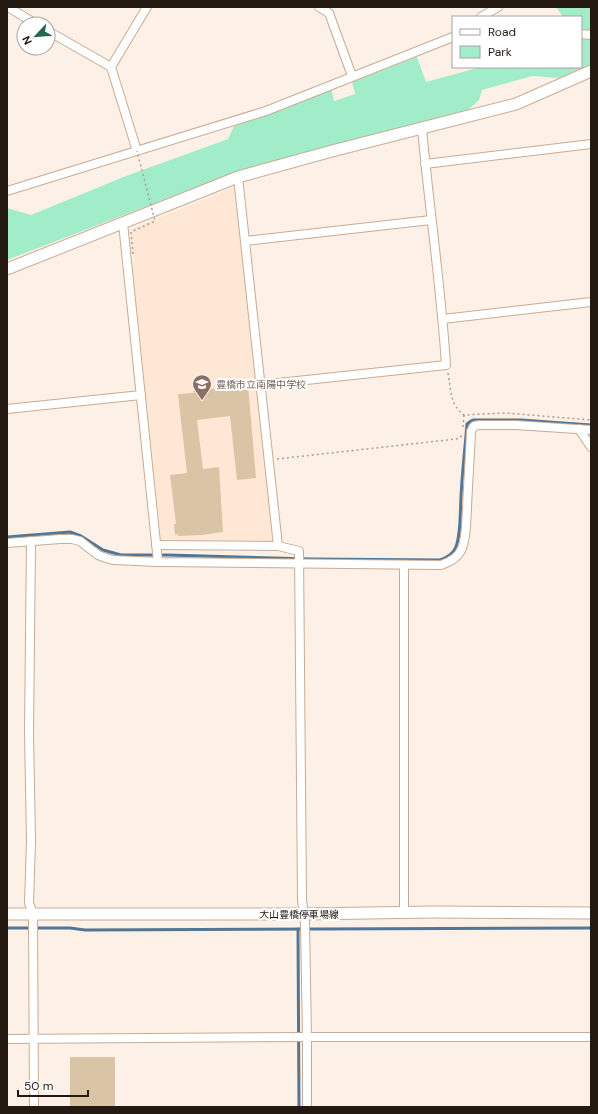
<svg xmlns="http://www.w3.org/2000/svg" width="598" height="1114" font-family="'DM Sans','Noto Sans JP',sans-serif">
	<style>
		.built { fill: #fee7d5 }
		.green { fill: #a1edc9 }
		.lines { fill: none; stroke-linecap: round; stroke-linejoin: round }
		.stream { stroke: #517696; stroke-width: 3 }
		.building { fill: #dac4a6 }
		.street-casing { stroke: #c9ab93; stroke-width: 10 }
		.secondary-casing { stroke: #c9ab93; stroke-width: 13 }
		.path { stroke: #a89c93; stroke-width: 1.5; stroke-dasharray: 2 3; stroke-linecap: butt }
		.street { stroke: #fff; stroke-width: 8 }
		.secondary { stroke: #fff; stroke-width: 11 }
		.path-bridge { stroke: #a89c93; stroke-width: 1.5; stroke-dasharray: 2 3; stroke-linecap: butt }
		.labels { text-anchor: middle; stroke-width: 4; stroke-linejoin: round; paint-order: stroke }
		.education-label { font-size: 10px; fill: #785e54; stroke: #fff; text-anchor: start }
		.street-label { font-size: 10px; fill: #241910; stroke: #fff }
	</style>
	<rect width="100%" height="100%" fill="#fdf0e7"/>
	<path class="built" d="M235 187 273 541 161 540 132 263 135 262 134 253H131L129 230Z"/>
	<path class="green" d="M556 7H591V64L559 78 532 76 482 90 479 100 468 110 241 170 7 260V208L31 215 126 176 228 139 234 126 283 109 331 88 334 101 355 94 352 82 417 57 426 82 481 67H581V17H563Z"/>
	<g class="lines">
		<g class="stream">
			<path d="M7 537 70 532 81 536 103 550 121 555H168L311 559 440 560C446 558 452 555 455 549 461 538 460 512 461 498 462 473 465 449 467 424L471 421 474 420H521L591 425"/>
			<path d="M7 928H70L85 930 591 928"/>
			<path d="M298 929 299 1107"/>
		</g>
	</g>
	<g class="building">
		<path d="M248 385 256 478 237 480 230 416 197 420 203 469 219 467 223 532 201 535 178 536V534L175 535 174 524H176L170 475 187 473 178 394 194 393 193 391Z"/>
		<rect x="70" y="1057" width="45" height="50"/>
	</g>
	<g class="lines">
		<g class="street-casing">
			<g id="street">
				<path d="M8 7 36 24"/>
				<path d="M319 7 329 13 352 76"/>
				<path d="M481 17 498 7"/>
				<path d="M48 31 111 67 137 151"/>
				<path d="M581 34 591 35"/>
				<path d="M111 67 147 7"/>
				<path d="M425 164 591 144"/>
				<path d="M238 177 278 546 299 551 302 900 305 923 307 1037V1107"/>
				<path d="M7 191 266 111 453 37"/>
				<path d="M123 223 158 562"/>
				<path d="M245 241 431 220"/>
				<path d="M443 319 591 302"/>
				<path d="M260 385 446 365C441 286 429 207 422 128"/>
				<path d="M7 409 141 395"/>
				<path d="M579 429 591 447"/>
				<path d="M31 541 29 732 31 841 29 903 33 914 34 1107"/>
				<path d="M7 543 60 539H72L80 541 98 555 106 558 113 560 158 562 441 565C450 562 459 557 462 548 467 536 466 521 467 508 468 483 470 457 471 431L474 426 479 425H516L591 430"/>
				<path d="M156 545 278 546"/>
				<path d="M404 565V913"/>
				<path d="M7 1039 307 1037H591"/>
			</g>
		</g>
		<g class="secondary-casing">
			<g id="secondary">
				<path d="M7 269 238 177 332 151 516 104 591 71"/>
				<path d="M7 914H304L432 912 591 913"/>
			</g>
		</g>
		<g class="path">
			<path d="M448 373C451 390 450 405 464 415L506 413 591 420"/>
			<path d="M463 427 464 415"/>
			<path d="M277 459 456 439 460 438 462 435"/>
		</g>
		<use href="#street" class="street"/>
		<use href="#secondary" class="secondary"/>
		<path class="path-bridge" d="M133 254 131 232 155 221 137 151"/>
	</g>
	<defs>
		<g id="school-pin" transform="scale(1)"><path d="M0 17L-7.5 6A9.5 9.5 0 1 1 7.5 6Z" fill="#8d6e63" stroke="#fff"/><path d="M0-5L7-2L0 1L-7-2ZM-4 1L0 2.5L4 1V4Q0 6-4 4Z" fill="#fff"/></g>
	</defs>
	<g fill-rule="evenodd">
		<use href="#school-pin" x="202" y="384"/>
	</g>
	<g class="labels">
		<g class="education-label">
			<text x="216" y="388">豊橋市立南陽中学校</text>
		</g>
		<g class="street-label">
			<text x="299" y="918">大山豊橋停車場線</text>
		</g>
	</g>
	<rect width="598" height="1114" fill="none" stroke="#241910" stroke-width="16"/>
	<rect x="452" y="16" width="130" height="52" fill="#ffffff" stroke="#a7a39f"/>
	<rect x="460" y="29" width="20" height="6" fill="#ffffff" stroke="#a7a39f"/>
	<text x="488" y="36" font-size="12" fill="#241910">Road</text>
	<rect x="460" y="46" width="20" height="12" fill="#a1edc9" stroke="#a7a39f"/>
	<text x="488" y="56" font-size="12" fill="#241910">Park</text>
	<g transform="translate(36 36) rotate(244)"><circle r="19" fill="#ffffff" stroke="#a7a39f"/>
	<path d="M0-3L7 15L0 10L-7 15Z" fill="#246554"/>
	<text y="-6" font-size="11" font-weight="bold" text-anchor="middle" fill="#241910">N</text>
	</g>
	<path d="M18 1090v6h70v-6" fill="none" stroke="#241910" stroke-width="2"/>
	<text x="24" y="1090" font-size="12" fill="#241910" stroke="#ffffff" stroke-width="3" paint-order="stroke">50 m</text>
</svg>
